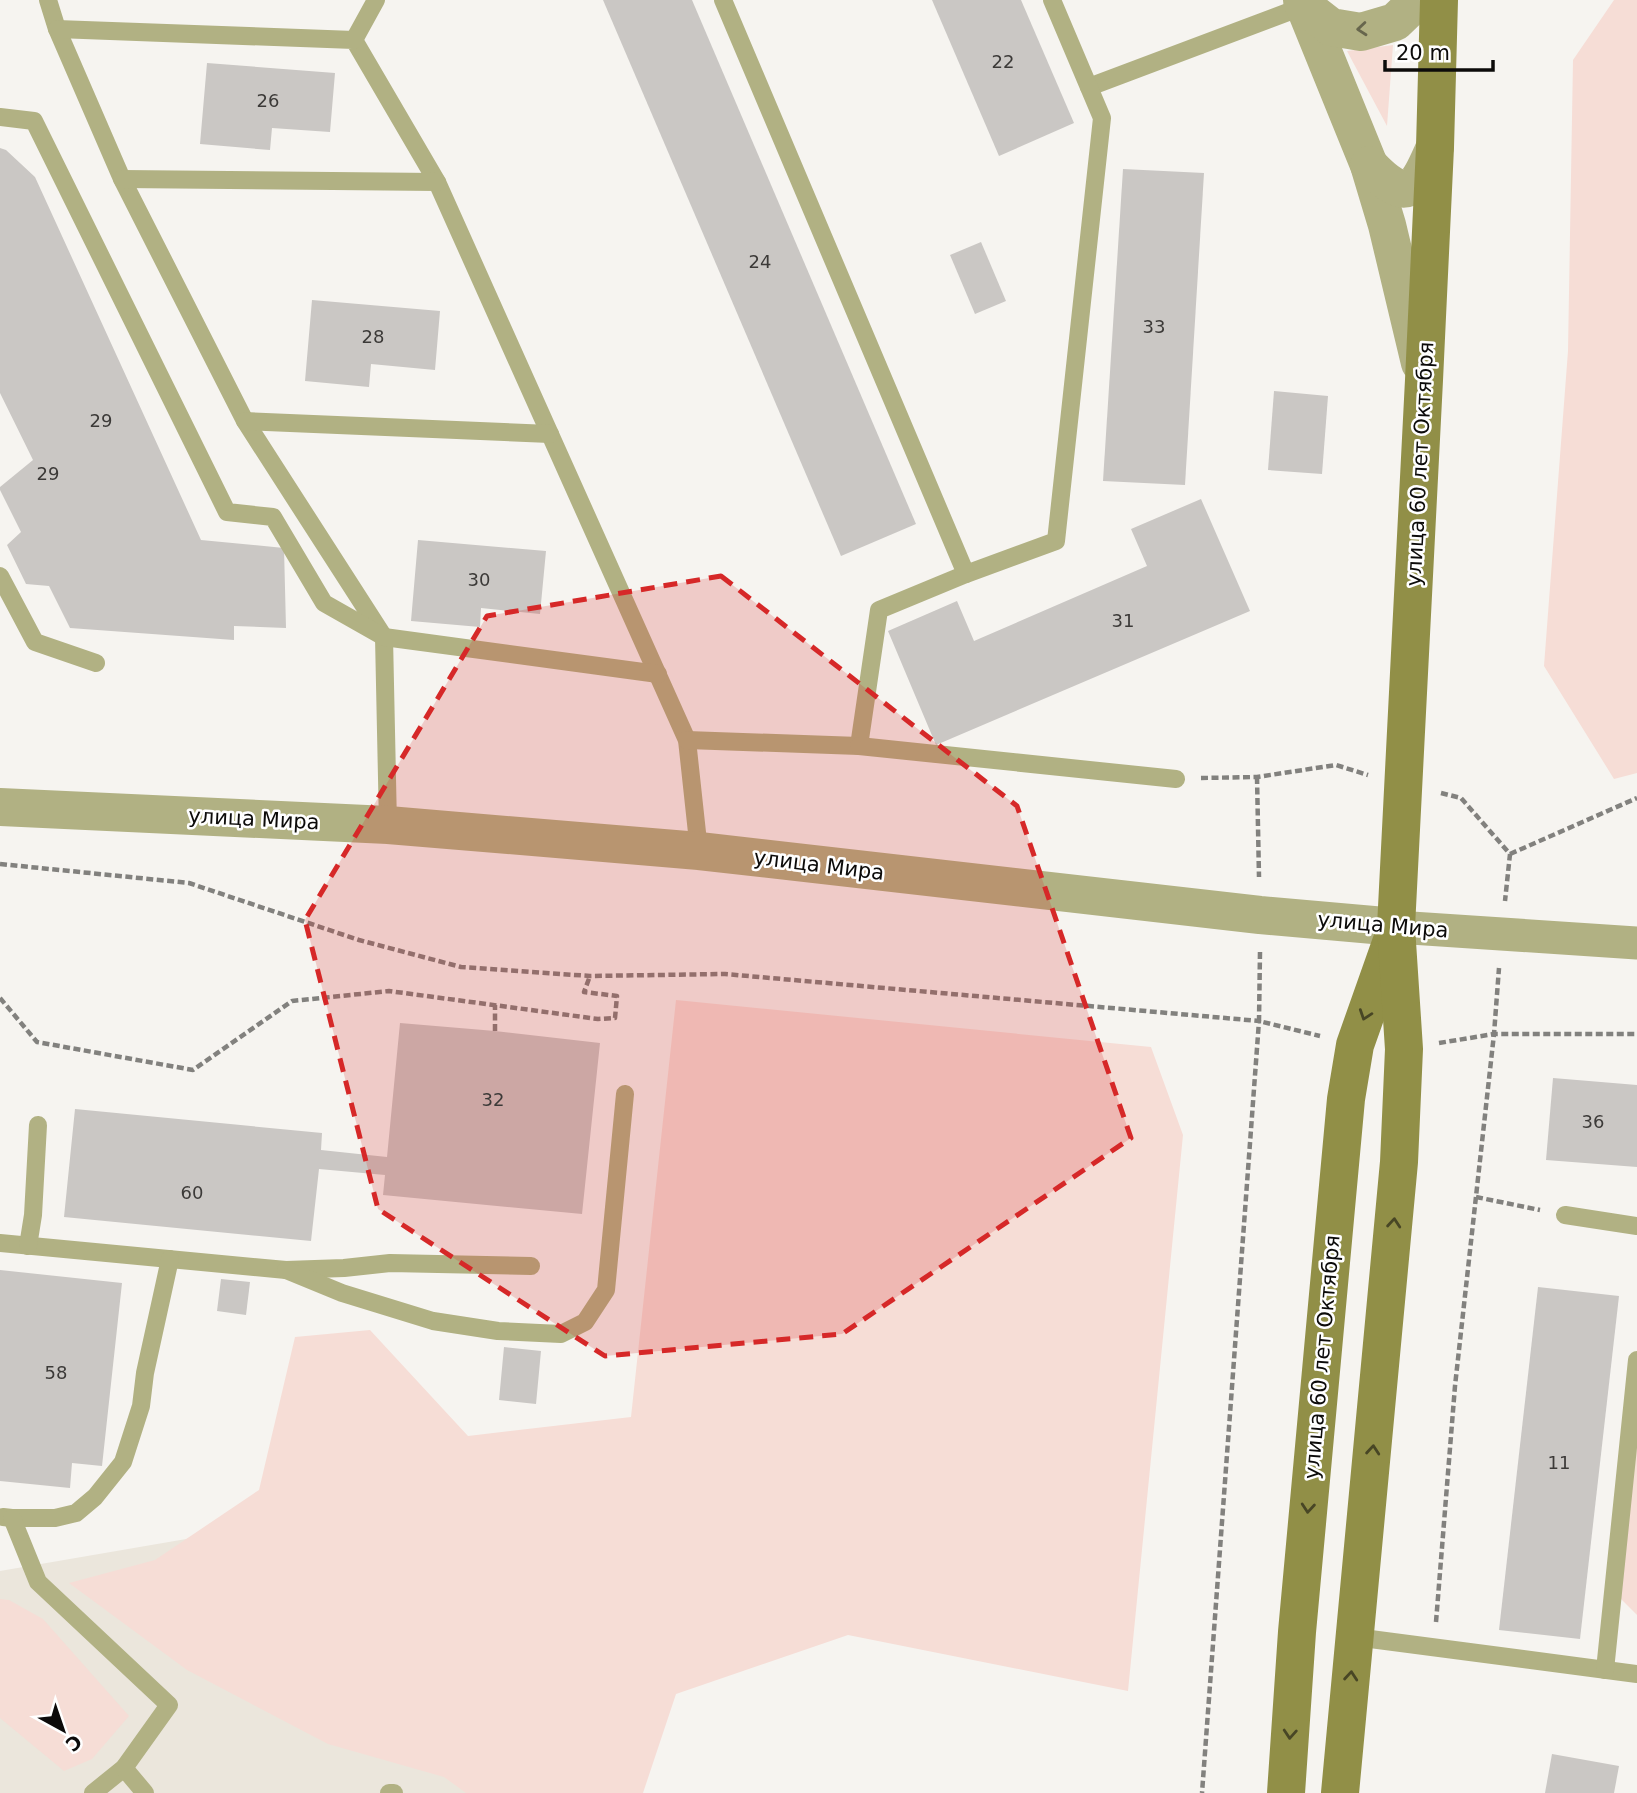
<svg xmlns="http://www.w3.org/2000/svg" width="1637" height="1793" font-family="'DejaVu Sans',sans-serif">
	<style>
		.built { fill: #ebe6dc }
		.green { fill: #f6ddd6 }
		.building { fill: #cac7c4 }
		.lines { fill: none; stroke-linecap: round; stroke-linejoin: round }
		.path { stroke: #82817e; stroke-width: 4.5; stroke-dasharray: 7 3.5; stroke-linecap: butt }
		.service { stroke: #b1b183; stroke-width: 18 }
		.minor { stroke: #b1b183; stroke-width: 33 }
		.tertiary { stroke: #b1b183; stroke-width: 38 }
		.secondary { stroke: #918f47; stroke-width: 38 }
		.oneway { stroke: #67664d }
		.oneway2 { stroke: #484625 }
		.marked { fill: #d62828; fill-opacity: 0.2; stroke: #d62828; stroke-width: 5; stroke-dasharray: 14 9; stroke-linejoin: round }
		.labels { text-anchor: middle; stroke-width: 5; stroke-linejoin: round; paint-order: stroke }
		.number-label { font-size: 18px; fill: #3c3a38 }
		.street-label { font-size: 21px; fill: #0c0b0a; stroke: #fff }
	</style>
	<rect width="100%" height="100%" fill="#f6f4f0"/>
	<path class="built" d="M279 1523 508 1793H0V1571Z"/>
	<g class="green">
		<path d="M1614 0H1637V773L1614 779 1544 666 1568 351 1573 60Z"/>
		<path d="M1393 45 1387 126 1347 51Z"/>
		<path d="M676 1000 1151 1047 1183 1135 1128 1691 848 1635 676 1694 643 1793H466L444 1777 328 1744 187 1670 69 1583 155 1560 259 1490 295 1337 370 1330 468 1436 631 1417Z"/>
		<path d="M1637 1422V1615L1616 1594Z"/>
		<path d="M0 1599 9 1600 43 1619 129 1716 92 1759 64 1771 0 1718Z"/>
	</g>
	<g class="building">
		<path d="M603 0H692L916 524 841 556Z"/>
		<path d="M932 0H1021L1074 123 999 156Z"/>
		<path d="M207 63 335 73 330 132 272 128 270 150 200 144Z"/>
		<path d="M0 148 6 150 35 177 201 540 284 548 286 628 234 626V640L70 628 49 586 26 584 7 545 21 532 0 490V487L33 460 0 393Z"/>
		<path d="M1123 169 1204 173 1185 485 1103 481Z"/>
		<path d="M981 242 1006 301 975 314 950 255Z"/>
		<path d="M312 300 440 311 435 370 371 364 369 387 305 381Z"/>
		<path d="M1274 391 1328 396 1322 474 1268 470Z"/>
		<path d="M1201 499 1250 611 936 745 888 631 957 601 974 641 1147 566 1131 529Z"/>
		<path d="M418 540 546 551 540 614 481 608 480 627 411 621Z"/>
		<path d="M400 1023 495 1031 600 1043 582 1214 383 1195 385 1175 319 1169 311 1241 64 1217 75 1109 322 1133 321 1150 387 1157Z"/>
		<path d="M1553 1078 1637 1085V1167L1546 1160Z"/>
		<path d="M0 1270 122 1283 102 1466 72 1463 70 1488 0 1481Z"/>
		<path d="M221 1279 250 1282 246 1315 217 1311Z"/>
		<path d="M1538 1287 1619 1296 1580 1639 1499 1630Z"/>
		<path d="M504 1347 541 1351 536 1404 499 1400Z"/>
		<path d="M1552 1754 1619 1766 1614 1793H1545Z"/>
	</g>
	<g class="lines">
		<g class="path">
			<path d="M1257 777 1259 877"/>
			<path d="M1201 778 1257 777 1336 765 1368 775"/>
			<path d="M1441 793 1461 798 1510 854 1505 901"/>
			<path d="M1510 854 1637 798"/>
			<path d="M0 864 189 883 359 940 461 967 590 976 725 974 1259 1021 1202 1793"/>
			<path d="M1260 952 1259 1021 1320 1036"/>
			<path d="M0 998 37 1042 193 1070 292 1001 389 991 598 1019 615 1018 617 996 584 992 590 976"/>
			<path d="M495 1031V1005"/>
			<path d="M1439 1043 1494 1034H1637"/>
			<path d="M1476 1197 1540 1210"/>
			<path d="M1436 1622 1455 1386 1494 1034 1499 968"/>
		</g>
		<g class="service">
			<path d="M48 0 57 29 122 179 245 421 384 637 388 825"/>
			<path d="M57 29 354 40 437 182 687 740 699 851"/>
			<path d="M354 40 376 0"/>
			<path d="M1089 87 1304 6"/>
			<path d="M0 117 34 121 227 512 273 517 324 603 384 637 658 674"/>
			<path d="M122 179 437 182"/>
			<path d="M245 421 550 434"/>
			<path d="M966 574 1056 541 1102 118 1052 0"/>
			<path d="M0 576 35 642 96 663"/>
			<path d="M687 740 859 746 879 610 966 574 723 0"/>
			<path d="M859 746 1176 779"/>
			<path d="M1565 1215 1637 1226"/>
			<path d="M0 1243 286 1270 344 1268 390 1263 531 1266"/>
			<path d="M28 1246 33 1215 38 1125"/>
			<path d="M286 1270 342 1293 433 1321 498 1331 561 1334 585 1322 606 1290 625 1094"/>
			<path d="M3 1517 12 1518H55L76 1513 95 1497 123 1462 141 1406 145 1373 170 1259"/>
			<path d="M12 1518 38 1582 169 1705 124 1768 93 1793"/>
			<path d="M1355 1637 1637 1674"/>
			<path d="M1605 1670 1637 1360"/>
			<path d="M124 1768 145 1793"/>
			<path d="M389 1793H394"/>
		</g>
		<path class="minor" d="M1396 927 1637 943"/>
		<g class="tertiary">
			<path d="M1302 0 1369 165 1387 225 1420 363"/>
			<path d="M1304 6 1331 27 1361 32 1395 22 1418 0"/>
			<path d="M1369 165C1407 205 1416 191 1435 147"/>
			<path d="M0 807 388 825 699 851 1260 915 1396 927"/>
		</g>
		<g class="secondary">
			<path d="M1286 1793 1297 1632 1346 1099 1355 1045 1391 943"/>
			<path d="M1340 1793 1399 1162 1404 1049 1396 927 1424 380 1435 147 1439 0"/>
		</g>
	</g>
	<defs><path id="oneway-chevron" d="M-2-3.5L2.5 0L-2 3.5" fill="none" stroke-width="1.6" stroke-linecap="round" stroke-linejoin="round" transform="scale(1.75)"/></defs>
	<use class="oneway" href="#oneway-chevron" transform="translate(1362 29) rotate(175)"/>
	<g class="oneway2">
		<use href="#oneway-chevron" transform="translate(1365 1015) rotate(109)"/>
		<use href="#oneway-chevron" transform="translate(1394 1223) rotate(-85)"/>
		<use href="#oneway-chevron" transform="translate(1373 1450) rotate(-85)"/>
		<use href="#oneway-chevron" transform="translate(1308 1508) rotate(95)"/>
		<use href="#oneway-chevron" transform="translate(1351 1676) rotate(-85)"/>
		<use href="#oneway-chevron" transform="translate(1290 1734) rotate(94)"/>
	</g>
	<path class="marked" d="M721 576 1017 806 1131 1138 842 1334 605 1356 378 1209 305 920 487 616Z"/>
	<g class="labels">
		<g class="number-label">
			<text x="1003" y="68">22</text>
			<text x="268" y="107">26</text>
			<text x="760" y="268">24</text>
			<text x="1154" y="333">33</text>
			<text x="373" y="343">28</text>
			<text x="101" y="427">29</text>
			<text x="48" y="480">29</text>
			<text x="479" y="586">30</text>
			<text x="1123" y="627">31</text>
			<text x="493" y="1106">32</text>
			<text x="1593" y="1128">36</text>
			<text x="192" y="1199">60</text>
			<text x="56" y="1379">58</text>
			<text x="1559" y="1469">11</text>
		</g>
		<g class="street-label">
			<text transform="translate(1420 464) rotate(-87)" y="7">улица 60 лет Октября</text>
			<text transform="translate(254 819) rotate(3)" y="7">улица Мира</text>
			<text transform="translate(819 865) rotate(7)" y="7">улица Мира</text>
			<text transform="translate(1383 925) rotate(5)" y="7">улица Мира</text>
			<text transform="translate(1322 1357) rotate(-85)" y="7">улица 60 лет Октября</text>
		</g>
	</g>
	<g transform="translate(63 1730) rotate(140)" stroke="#ffffff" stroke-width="5" paint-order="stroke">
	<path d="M0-5L12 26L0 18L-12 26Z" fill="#0c0b0a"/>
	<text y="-10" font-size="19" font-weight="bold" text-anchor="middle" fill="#0c0b0a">С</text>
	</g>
	<path d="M1385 60v10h108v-10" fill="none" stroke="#0c0b0a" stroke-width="3.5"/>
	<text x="1396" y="60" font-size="21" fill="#0c0b0a" stroke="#ffffff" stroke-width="5" paint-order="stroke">20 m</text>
</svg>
